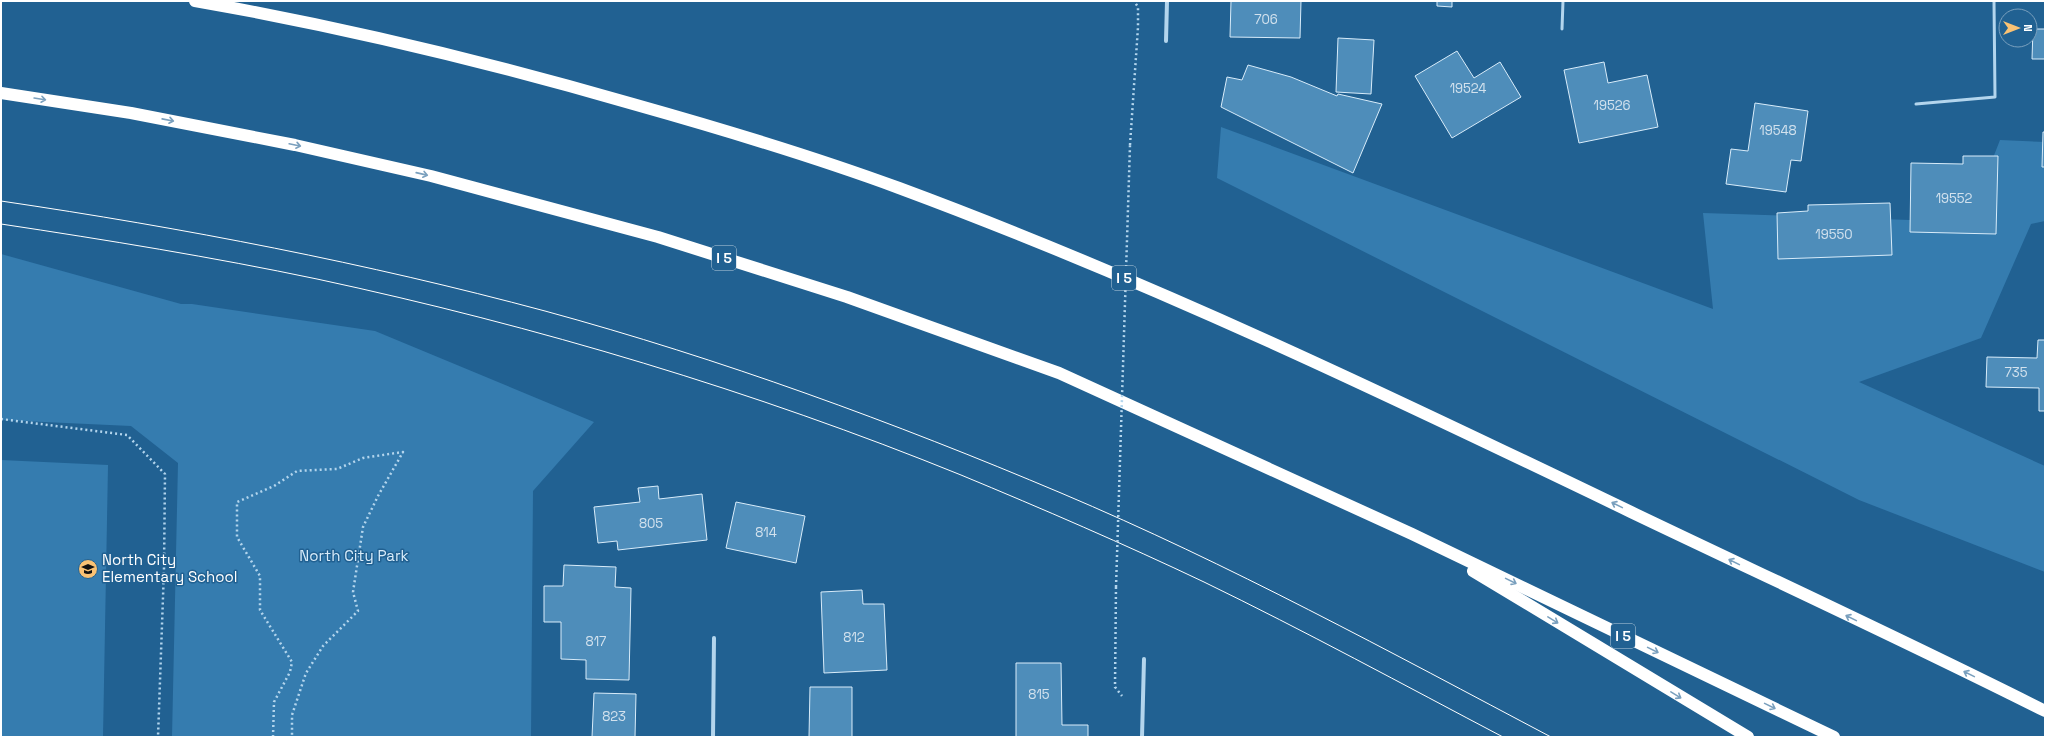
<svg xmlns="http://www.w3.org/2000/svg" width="2046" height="738" font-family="'Space Grotesk',sans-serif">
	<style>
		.green { fill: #357caf }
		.building { fill: #4e8dba; stroke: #d8ecfa }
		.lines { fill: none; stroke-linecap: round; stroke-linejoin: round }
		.path { stroke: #b3d5ed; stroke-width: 2.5; stroke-dasharray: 2 3; stroke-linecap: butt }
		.service { stroke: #b3d5ed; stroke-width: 3 }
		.minor { stroke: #b3d5ed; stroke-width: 4 }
		.motorway { stroke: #fff; stroke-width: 12 }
		.tram { stroke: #fff; stroke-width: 1 }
		.path-bridge { stroke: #b3d5ed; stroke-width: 2.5; stroke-dasharray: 2 3; stroke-linecap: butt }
		.oneway { stroke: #7aa0be }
		.labels { text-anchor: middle; stroke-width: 3; stroke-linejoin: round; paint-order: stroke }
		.number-label { font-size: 13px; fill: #d3e2ee }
		.shield { fill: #216192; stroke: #bcd0de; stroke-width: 1 }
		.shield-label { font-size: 14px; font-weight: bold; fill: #fff }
		.park-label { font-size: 15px; fill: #d8ecfa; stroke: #216192 }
		.poi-label { font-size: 15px; fill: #fff; stroke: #216192; text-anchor: start }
	</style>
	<rect width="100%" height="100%" fill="#216192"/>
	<g class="green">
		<path d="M1221 127 1713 309 1703 213 1968 222 2000 140 2045 142V221L2031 224 1981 338 1859 382 2045 466V572L1859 500 1217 178Z"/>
		<path d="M1 254 181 304H192L375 331 594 422 533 491 531 737H172L178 463 131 426 1 420Z"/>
		<path d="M1 460 108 465 103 737H1Z"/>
	</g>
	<g class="building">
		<path d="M1231 1H1301L1300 38 1230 37Z"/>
		<path d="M1431 1H1473H1452V7L1437 6V1Z"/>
		<path d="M2033 29H2045V59H2032Z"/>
		<path d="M1338 38 1374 40 1371 94 1336 92Z"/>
		<path d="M1457 51 1474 78 1500 62 1521 97 1452 138 1415 76Z"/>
		<path d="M1604 62 1608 83 1647 75 1658 127 1579 143 1564 70Z"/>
		<path d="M1248 65 1291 77 1337 96 1338 94 1382 104 1353 173 1221 107 1227 77 1242 80Z"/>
		<path d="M1755 103 1808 111 1801 161 1791 160 1786 192 1726 184 1731 149 1748 151Z"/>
		<path d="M2043 132H2045V167H2042Z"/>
		<path d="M1963 156H1998L1996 234 1910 232 1911 163 1963 164Z"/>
		<path d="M1890 203 1892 255 1778 259 1777 213 1808 211V205Z"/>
		<path d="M2038 340H2045V411H2039V388L1986 387 1987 357 2037 358Z"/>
		<path d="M658 486 659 499 702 494 707 540 618 550 617 541 598 543 594 507 640 502 638 488Z"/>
		<path d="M736 502 805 516 796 563 726 548Z"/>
		<path d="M564 565 616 567 615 587 631 588 629 680 586 679V660L561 659V622H544V586H563Z"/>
		<path d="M862 590 863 604H884L887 670 824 673 821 592Z"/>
		<path d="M1016 663H1061L1062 725H1088V737H1016Z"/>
		<path d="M810 687H852V737H809Z"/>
		<path d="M594 693 636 694 635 737H592Z"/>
	</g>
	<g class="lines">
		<g class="path">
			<path d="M1130 145 1138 27V7L1134 1"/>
			<path d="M1 419 127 435 165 474 164 569 158 737"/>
			<path d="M1116 587 1115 687 1122 696"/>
			<path d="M273 737 274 702 290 672 292 662 260 610V576L237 537V502L274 486 297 471 337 469 363 458 403 452 378 496 363 527 353 592 358 611 323 646 306 673 292 715V737"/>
		</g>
		<g class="service">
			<path d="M1562 29 1563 1"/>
			<path d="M1916 104 1995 97 1994 1"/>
		</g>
		<g class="minor">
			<path d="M1166 41 1167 1"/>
			<path d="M713 737 714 638"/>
			<path d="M1142 737 1144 659"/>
		</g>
		<g class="motorway">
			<path d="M195 1C343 27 488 62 633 104 722 129 812 156 899 188 1150 281 1390 396 1631 512 1769 578 1908 642 2045 711"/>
			<path d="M1 93 131 113 295 145 431 176 658 237 847 297 1059 373 1412 534 1834 737"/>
			<path d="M1473 571 1748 737"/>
		</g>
		<g class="tram">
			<path d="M1 201C184 228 366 263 545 311 721 359 893 422 1061 493 1229 564 1390 652 1551 737"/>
			<path d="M1 224C107 240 212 257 317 279 536 326 754 391 961 475 1043 509 1124 544 1204 582 1305 631 1404 685 1503 737"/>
		</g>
		<path class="path-bridge" d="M1116 587 1130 145"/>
	</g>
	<defs><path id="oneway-shaft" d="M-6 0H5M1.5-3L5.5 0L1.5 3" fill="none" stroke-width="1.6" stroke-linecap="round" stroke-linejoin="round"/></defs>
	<g class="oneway">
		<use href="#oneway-shaft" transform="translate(40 99) rotate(9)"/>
		<use href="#oneway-shaft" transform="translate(168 120) rotate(11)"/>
		<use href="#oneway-shaft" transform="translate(295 145) rotate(12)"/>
		<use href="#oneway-shaft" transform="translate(422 174) rotate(13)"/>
		<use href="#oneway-shaft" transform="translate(1617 505) rotate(-154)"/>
		<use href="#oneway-shaft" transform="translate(1734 562) rotate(-154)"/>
		<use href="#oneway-shaft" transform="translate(1511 581) rotate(26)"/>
		<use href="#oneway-shaft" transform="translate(1851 618) rotate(-154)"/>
		<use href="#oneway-shaft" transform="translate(1553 620) rotate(31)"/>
		<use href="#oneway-shaft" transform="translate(1653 650) rotate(26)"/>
		<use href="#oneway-shaft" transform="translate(1969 674) rotate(-154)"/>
		<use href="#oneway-shaft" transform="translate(1676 695) rotate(31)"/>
		<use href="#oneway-shaft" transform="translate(1770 706) rotate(26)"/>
	</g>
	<defs>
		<g id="school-disc" transform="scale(1)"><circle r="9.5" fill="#fac274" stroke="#216192"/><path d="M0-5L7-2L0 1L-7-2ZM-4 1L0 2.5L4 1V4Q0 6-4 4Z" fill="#111"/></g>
	</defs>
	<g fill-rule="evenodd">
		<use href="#school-disc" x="88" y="569"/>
	</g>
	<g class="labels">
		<g class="number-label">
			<text x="1266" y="24">706</text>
			<text x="1468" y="93">19524</text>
			<text x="1612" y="110">19526</text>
			<text x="1778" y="135">19548</text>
			<text x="1954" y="203">19552</text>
			<text x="1834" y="239">19550</text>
			<text x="2016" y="377">735</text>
			<text x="651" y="528">805</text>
			<text x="766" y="537">814</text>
			<text x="854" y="642">812</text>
			<text x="596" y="646">817</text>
			<text x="1039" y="699">815</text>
			<text x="614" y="721">823</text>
		</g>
		<g class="shield">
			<rect x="712" y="246" width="24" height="24" rx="3"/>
			<rect x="1112" y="266" width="24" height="24" rx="3"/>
			<rect x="1611" y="624" width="24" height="24" rx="3"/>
		</g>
		<g class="shield-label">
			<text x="724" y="263">I 5</text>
			<text x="1124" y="283">I 5</text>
			<text x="1623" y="641">I 5</text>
		</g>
		<g class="park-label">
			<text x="354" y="561">North City Park</text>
		</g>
		<g class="poi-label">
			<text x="102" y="565">North City<tspan x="102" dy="17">Elementary School</tspan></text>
		</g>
	</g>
	<rect width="2046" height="738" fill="none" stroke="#ffffff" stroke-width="4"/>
	<g transform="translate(2018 28) rotate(90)"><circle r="19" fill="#216192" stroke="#7aa0be"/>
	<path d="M0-3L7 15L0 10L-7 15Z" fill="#fac274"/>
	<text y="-6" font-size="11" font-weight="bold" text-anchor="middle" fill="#ffffff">N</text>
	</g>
</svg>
